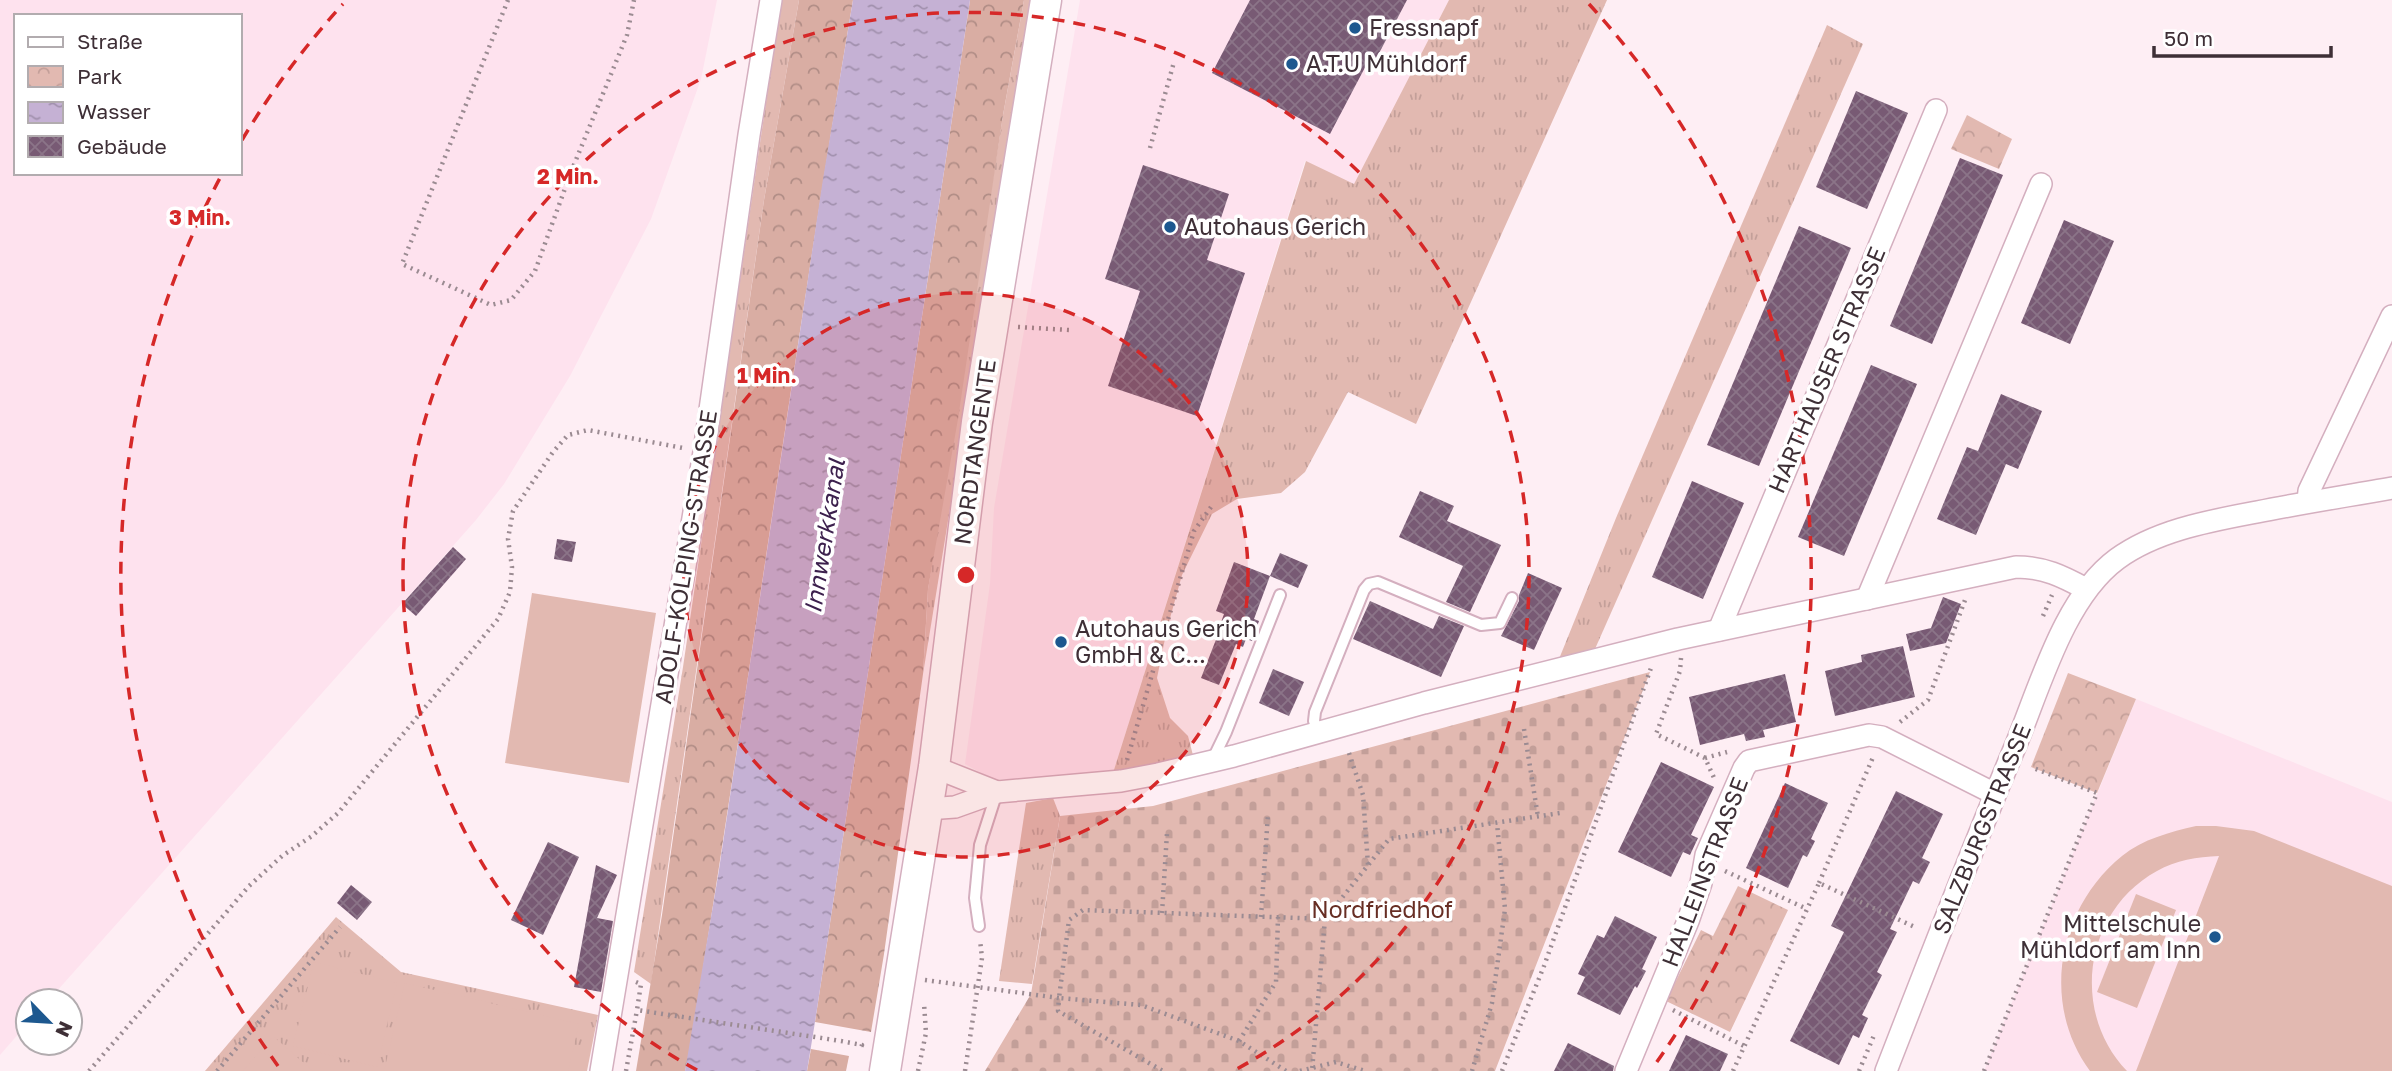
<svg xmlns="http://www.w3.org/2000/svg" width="2392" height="1071" font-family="'Golos Text',sans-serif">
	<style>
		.built { fill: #fee2ee; fill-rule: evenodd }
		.grass { fill: url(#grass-tufts) }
		.forest { fill: url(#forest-crowns) }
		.cemetery { fill: url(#cemetery-stones) }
		.park { fill: url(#park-crowns) }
		.pitch { fill: #e2b9b1 }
		.water { fill: url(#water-ripples) }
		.building { fill: url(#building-cross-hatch) }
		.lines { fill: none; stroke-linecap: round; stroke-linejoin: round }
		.lane-casing { stroke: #d4afbf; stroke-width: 14 }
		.street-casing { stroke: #d4afbf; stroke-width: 24 }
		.secondary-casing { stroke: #d4afbf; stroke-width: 33 }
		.path { stroke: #9b8b92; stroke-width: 4.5; stroke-dasharray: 2 5; stroke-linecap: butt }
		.lane { stroke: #fff; stroke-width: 10 }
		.street { stroke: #fff; stroke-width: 21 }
		.secondary { stroke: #fff; stroke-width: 30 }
		.ring { fill: none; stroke: #d62828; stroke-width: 3.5; stroke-dasharray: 12 9 }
		.poi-dot { fill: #1d588f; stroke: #fff; stroke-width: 2.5 }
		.labels { text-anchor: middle; stroke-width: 7; stroke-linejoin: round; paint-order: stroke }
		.poi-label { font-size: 23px; fill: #3e2f36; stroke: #fff; text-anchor: start }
		.street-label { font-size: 23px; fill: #3e2f36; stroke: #fff }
		.park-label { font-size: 23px; fill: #672e24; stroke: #fff }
		.water-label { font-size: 24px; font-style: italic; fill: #3c204d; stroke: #fff }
		.centre { fill: #d62828; stroke: #fff; stroke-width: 3.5 }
		.ring-label { font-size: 21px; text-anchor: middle; font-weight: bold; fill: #d62828; stroke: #fff; stroke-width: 7; stroke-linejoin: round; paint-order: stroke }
	</style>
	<defs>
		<pattern id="grass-tufts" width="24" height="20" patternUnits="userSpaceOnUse" patternTransform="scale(1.75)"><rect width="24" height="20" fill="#e2b9b1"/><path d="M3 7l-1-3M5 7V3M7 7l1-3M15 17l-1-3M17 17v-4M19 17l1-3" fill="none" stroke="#c39f99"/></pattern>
		<pattern id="forest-crowns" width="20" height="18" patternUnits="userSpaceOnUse" patternTransform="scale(1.75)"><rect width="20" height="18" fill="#d9ada3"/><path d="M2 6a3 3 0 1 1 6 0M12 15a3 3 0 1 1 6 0" fill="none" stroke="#b18d86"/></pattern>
		<pattern id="cemetery-stones" width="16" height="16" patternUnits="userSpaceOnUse" patternTransform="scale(1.75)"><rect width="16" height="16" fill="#e2b9b1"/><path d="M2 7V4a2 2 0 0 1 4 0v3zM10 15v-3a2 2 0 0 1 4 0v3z" fill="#c39f99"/></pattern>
		<pattern id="park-crowns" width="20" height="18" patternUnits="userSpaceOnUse" patternTransform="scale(1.75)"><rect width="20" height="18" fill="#e2b9b1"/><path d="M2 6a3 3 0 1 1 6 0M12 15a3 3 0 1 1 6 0" fill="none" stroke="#c39f99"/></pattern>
		<pattern id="water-ripples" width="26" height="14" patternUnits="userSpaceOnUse" patternTransform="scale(1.75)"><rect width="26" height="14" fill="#c5b1d4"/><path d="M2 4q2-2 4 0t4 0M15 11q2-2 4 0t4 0" fill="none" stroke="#a190ad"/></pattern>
		<pattern id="building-cross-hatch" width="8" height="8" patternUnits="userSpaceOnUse" patternTransform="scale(1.75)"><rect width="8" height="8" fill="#785a74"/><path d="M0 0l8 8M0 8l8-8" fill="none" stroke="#8b7488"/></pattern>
	</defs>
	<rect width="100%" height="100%" fill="#feeef4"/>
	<g class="built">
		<path d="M0 0H717L701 79 651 219 570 376 504 484 476 520 48 1001H28V1023L0 1055ZM16 16H240V173H16Z"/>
		<path d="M1080 0H1449L1354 185 1305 161 1113 773 1038 779H992L965 764 990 584 994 508Z"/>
		<path d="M2136 699 2392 802V1071H1984Z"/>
	</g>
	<g class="grass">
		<path d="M781 0H799L764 200 651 984 634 972 683 667Z"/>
		<path d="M1024 0H1033L923 674 928 589 1003 115Z"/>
		<path d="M1449 0H1607L1416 424 1348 392 1305 472 1281 493 1237 499 1212 514 1182 575 1167 629 1157 678 1170 718 1188 736 1194 759 1113 773 1306 161 1354 184Z"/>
		<path d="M1827 25 1863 44 1595 649 1559 659 1616 518Z"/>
		<path d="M1053 798 1060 816 1032 984 999 981 1026 803Z"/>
		<path d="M336 917 401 972 598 1015 587 1071H205Z"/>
	</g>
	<g class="forest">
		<path d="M799 0H853C794 349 747 700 690 1050L685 1071H636L662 915 764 200Z"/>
		<path d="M970 0H1024L1003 115 958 419 928 589 923 674 884 954 871 1032 815 1022Z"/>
		<path d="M811 1049 849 1056 846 1071H807Z"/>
	</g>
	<path class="cemetery" d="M1650 672 1495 1071H985L1031 994 1060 816 1153 806Z"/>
	<g class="park">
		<path d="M1967 115 2012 139 1999 169 1951 149Z"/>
		<path d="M2068 673 2136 699 2097 793 2031 767Z"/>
		<path d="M1738 886 1788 910 1730 1032 1666 1001 1701 930 1713 936Z"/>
	</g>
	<g class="pitch">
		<path d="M532 593 656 613 629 783 505 763Z"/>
		<path d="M2196 826H2216L2254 831 2392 886V1071H2136L2219 856C2197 857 2176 860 2157 871 2084 911 2070 1012 2127 1071H2090C2040 1003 2058 908 2122 856 2143 839 2170 832 2196 826Z"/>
		<path d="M2136 894 2176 910 2137 1008 2097 992Z"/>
		<path d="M314 962 397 983 377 1067 293 1046Z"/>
		<path d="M405 983 579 1024 568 1071H384Z"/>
		<path d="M273 1036 313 1071H243Z"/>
	</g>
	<path class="water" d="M853 0H970L815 1022 807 1071H685L718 876 823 179Z"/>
	<g class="building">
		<path d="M1250 0H1407L1376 59 1371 56 1330 134 1212 73Z"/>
		<path d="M1856 91 1908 113 1867 209 1816 187Z"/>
		<path d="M1960 158 2003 175 1932 344 1890 326Z"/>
		<path d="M1143 165 1229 194 1207 260 1245 273 1197 416 1108 386 1140 291 1105 279Z"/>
		<path d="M2064 220 2114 241 2070 344 2021 323Z"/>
		<path d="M1799 226 1851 248 1759 466 1707 445Z"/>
		<path d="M1871 365 1917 384 1844 556 1798 537Z"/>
		<path d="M2001 394 2042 411 2018 469 2006 464 1976 535 1937 519 1967 447 1978 451Z"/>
		<path d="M1692 481 1744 503 1703 599 1652 577Z"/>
		<path d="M1420 491 1454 506 1447 521 1501 545 1470 612 1446 602 1463 566 1399 537Z"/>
		<path d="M557 539 576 542 572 562 554 559Z"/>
		<path d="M453 547 466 559 416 616 402 604Z"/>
		<path d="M1280 553 1308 565 1298 588 1270 576 1254 619 1259 621 1252 641 1246 639 1243 647 1236 644 1219 685 1201 678 1217 637 1216 636 1224 614 1216 611 1234 562 1270 576Z"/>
		<path d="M1528 573 1562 588 1534 650 1501 636 1519 601V595Z"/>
		<path d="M1943 597 1961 604 1946 643 1910 651 1906 634 1931 628Z"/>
		<path d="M1370 601 1433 629 1439 616 1464 626 1441 677 1353 639Z"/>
		<path d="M1903 646 1915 697 1835 716 1825 671 1862 662 1861 655Z"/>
		<path d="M1273 669 1304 682 1289 716 1259 703Z"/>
		<path d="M1785 674 1796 722 1763 730 1765 737 1746 741 1744 734 1700 745 1689 697Z"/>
		<path d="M1661 762 1714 787 1691 835 1698 838 1690 855 1683 852 1671 877 1618 852Z"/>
		<path d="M1785 783 1828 803 1811 839 1815 841 1807 857 1803 855 1788 888 1746 868Z"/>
		<path d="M1896 791 1943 814 1922 858 1930 862 1919 884 1913 881 1890 929 1897 932 1877 972 1882 975 1862 1015 1868 1018 1859 1038 1853 1035 1839 1065 1790 1041 1844 932 1831 926Z"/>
		<path d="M548 842 579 857 543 935 511 920Z"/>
		<path d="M596 865 617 875 597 918 613 921 601 992 574 987Z"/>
		<path d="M351 885 372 902 357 920 337 903Z"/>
		<path d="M1615 916 1657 937 1642 969 1646 971 1637 988 1635 986 1620 1015 1577 994 1585 977 1578 974 1597 935 1604 938Z"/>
		<path d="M1686 1035 1728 1054 1720 1071H1669Z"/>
		<path d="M1568 1043 1614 1066 1613 1071H1554Z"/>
	</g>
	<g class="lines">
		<g class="lane-casing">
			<g id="lane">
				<path d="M1318 733 1314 721 1315 712 1364 590 1369 584 1378 582 1481 625 1500 623 1512 598"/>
				<path d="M1212 761 1226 732 1280 595"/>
				<path d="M979 926 975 898 980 845 997 792"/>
			</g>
		</g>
		<g class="street-casing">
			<g id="street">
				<path d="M2308 502 2309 491 2392 316"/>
				<path d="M1867 599 2041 184"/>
				<path d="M1719 630 1936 110"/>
				<path d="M934 767 997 792"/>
				<path d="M927 809 955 807 997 792 1121 781 1158 774 1234 756 1424 703 1678 639 2016 567C2044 567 2062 576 2086 589"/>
				<path d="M601 1071 704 452 749 135 771 0"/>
				<path d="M1626 1071 1688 921 1701 883 1706 855 1744 768 1749 761 1869 735 1882 737 1995 794"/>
				<path d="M1886 1071C1928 963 1970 854 2015 747 2040 687 2064 598 2117 559 2157 530 2210 521 2257 512 2302 503 2347 496 2392 488"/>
			</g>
		</g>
		<g class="secondary-casing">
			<path id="secondary" d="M885 1071 934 767 977 422 1046 0"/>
		</g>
		<g class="path">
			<path d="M508 0 402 264 491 305 511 300 535 271 571 172 627 35 634 0"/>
			<path d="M1150 148 1174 62"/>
			<path d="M1018 327 1069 330"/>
			<path d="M2043 616 2052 595"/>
			<path d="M1681 658 1680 671 1656 734 1705 758 1715 780"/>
			<path d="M1900 722 1928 700 1965 600"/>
			<path d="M1524 729 1538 817"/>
			<path d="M1349 753 1363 795 1368 865"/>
			<path d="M1705 758 1727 752"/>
			<path d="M1127 760 1194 531 1211 507"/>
			<path d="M1725 871 1807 909"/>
			<path d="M1819 883 1874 755"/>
			<path d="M1162 913 1167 833"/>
			<path d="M1261 917 1268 814"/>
			<path d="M1325 919 1389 839 1560 813"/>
			<path d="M925 980 1059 998 1058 1011 1163 1071"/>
			<path d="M636 982 641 984 637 1010 841 1041 862 1045 861 1047"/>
			<path d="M1673 1010 1744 1046"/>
			<path d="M1239 1041 1276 982 1278 917"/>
			<path d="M89 1071 249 886 282 856 312 836 338 813 498 619 510 592 512 567 508 539 513 511 553 452 568 435 588 430 683 448"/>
			<path d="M217 1071 340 927"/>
			<path d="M626 1071 637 1010"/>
			<path d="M918 1071 926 1033 924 1003"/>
			<path d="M965 1071 982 958 980 940"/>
			<path d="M1286 1071 1239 1041 1141 1005 1059 998 1069 920 1083 910 1325 919 1312 1071"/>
			<path d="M1300 1071 1336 1062 1365 1071"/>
			<path d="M1472 1071 1492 1003 1505 909 1497 823"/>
			<path d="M1502 1071 1544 966 1651 668"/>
			<path d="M1733 1071 1819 883 1917 928"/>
			<path d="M1859 1071 1875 1033"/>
			<path d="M1984 1071 2097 793 2031 767"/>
		</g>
		<use href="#lane" class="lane"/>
		<use href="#street" class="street"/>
		<use href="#secondary" class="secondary"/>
	</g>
	<circle cx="966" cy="575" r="282" fill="#d62828" fill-opacity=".12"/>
	<g class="ring">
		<circle cx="966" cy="575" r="282"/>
		<path d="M697 1070A563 563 0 1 1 1235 1070"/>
		<path d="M278 1066A845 845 0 0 1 220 178M242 140A845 845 0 0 1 343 4M1589 4A845 845 0 0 1 1654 1066"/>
	</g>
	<g class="poi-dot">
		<circle cx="1355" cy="28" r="7"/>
		<circle cx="1292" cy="64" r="7"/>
		<circle cx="1170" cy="227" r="7"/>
		<circle cx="1061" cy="642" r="7"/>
		<circle cx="2215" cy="937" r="7"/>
	</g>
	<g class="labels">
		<g class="poi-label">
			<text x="1369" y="36">Fressnapf</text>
			<text x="1306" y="72">A.T.U Mühldorf</text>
			<text x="1184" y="235">Autohaus Gerich</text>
			<text x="1075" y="637">Autohaus Gerich<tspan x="1075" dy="26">GmbH &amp; C...</tspan></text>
			<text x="2201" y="932" text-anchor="end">Mittelschule<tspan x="2201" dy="26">Mühldorf am Inn</tspan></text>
		</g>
		<g class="street-label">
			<text transform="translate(1827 370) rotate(-67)" y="8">HARTHAUSER STRASSE</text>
			<text transform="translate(975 452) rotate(-82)" y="8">NORDTANGENTE</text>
			<text transform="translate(686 557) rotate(-81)" y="8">ADOLF-KOLPING-STRASSE</text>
			<text transform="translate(1982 829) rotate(-68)" y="8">SALZBURGSTRASSE</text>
			<text transform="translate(1705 872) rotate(-69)" y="8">HALLEINSTRASSE</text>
		</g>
		<g class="park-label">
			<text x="1382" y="918">Nordfriedhof</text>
		</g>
		<g class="water-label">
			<text transform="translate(825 536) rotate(-81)" y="8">Innwerkkanal</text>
		</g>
	</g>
	<circle cx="966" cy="575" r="10" class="centre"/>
	<g class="ring-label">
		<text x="568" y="184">2 Min.</text>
		<text x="200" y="225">3 Min.</text>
		<text x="767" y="383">1 Min.</text>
	</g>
	<rect x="14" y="14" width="228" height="161" fill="#ffffff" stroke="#b2acaf" stroke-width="2"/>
	<rect x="28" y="37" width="35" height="10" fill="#ffffff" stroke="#b2acaf" stroke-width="2"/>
	<text x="77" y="49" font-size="21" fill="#3e2f36">Straße</text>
	<rect x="28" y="66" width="35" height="21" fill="url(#park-crowns)" stroke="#b2acaf" stroke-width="2"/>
	<text x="77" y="84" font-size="21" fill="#3e2f36">Park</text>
	<rect x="28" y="102" width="35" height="21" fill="url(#water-ripples)" stroke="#b2acaf" stroke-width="2"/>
	<text x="77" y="119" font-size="21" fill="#3e2f36">Wasser</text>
	<rect x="28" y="136" width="35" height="21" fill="url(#building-cross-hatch)" stroke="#b2acaf" stroke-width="2"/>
	<text x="77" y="154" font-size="21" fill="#3e2f36">Gebäude</text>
	<g transform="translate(49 1022) rotate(115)"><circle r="33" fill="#ffffff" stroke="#b2acaf" stroke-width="2"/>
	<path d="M0-5L12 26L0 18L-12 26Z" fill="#1d588f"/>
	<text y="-10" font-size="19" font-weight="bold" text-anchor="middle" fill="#3e2f36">N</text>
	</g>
	<path d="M2154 46v10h177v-10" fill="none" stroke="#3e2f36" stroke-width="3.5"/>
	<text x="2164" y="46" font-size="21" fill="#3e2f36" stroke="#ffffff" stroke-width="5" paint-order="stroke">50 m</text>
</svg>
